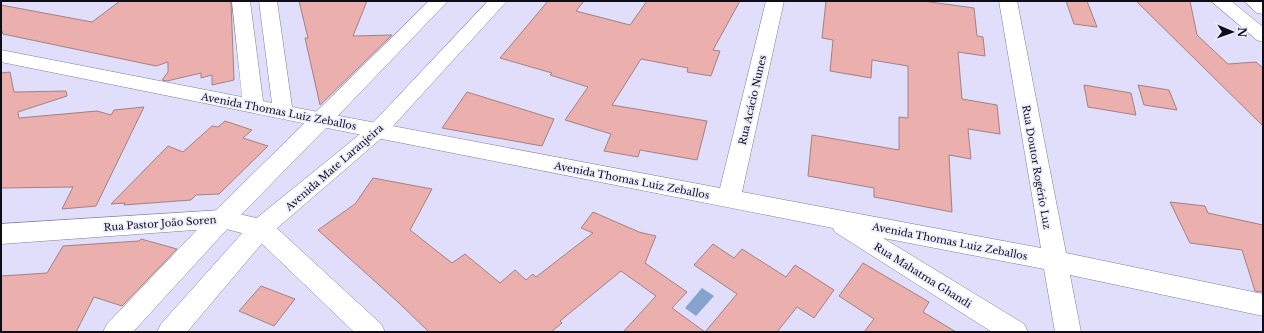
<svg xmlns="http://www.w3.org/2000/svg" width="1264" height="333" font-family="'Libre Baskerville',serif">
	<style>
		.water { fill: #85a3cd }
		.building { fill: #ebafad; stroke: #a28281 }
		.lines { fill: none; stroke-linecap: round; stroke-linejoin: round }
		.minor-casing { stroke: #807d96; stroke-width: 1 }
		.major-casing { stroke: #807d96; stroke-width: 1 }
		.minor { fill: #fff; fill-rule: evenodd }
		.major { fill: #fff; fill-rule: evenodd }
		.labels { text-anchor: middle; stroke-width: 3.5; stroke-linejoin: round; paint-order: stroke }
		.street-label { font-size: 10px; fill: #0e0c16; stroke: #eeedfe }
	</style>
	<rect width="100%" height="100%" fill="#e1defb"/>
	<path class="water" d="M702 288 714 296 696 316 685 308Z"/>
	<g class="building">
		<path d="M120 1H231L234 80 212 85V75L201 78V73L167 81 162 80 168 72V62L156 66 3 34 1 28V5L92 22Z"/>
		<path d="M299 1H367L353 36 392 35 320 105 305 38H308Z"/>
		<path d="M548 1H584L576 11 630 25 647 1H740L713 50 720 51 711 76 687 72 688 68 641 59 612 105 707 121 697 160 640 150 638 157 604 151 611 134 565 120 588 87 550 75 552 73 500 58Z"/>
		<path d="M826 1H923L974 8 977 36 983 37 985 56 958 52 962 99 997 105 1000 134 968 129 971 159 949 155 952 212 874 197V188L808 176 812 135 899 150V117L908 118V66L872 60 871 78 830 71 833 40 822 38Z"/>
		<path d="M1066 1H1087L1097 27 1074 24Z"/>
		<path d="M1136 1H1190L1197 35 1228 64 1256 62 1263 68V126Z"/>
		<path d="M10 72 14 92 66 91 67 96 18 112 19 118 97 111 111 115 114 110 144 107 96 206 62 209 73 187 1 188V73Z"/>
		<path d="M1084 85 1131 93 1136 115 1088 107Z"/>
		<path d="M1138 85 1169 90 1177 110 1144 105Z"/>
		<path d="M467 92 554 119 542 146 442 128Z"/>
		<path d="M225 121 252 130 243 138 268 146 219 194 196 195 191 200 124 205 125 203 111 204 168 146 183 152 212 126 218 127Z"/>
		<path d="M373 178 432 189 410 230 452 263 465 254 500 283 515 270 526 280 533 274 536 277 593 233 581 228 593 212 639 232 656 236 645 263 687 292 672 308 705 332 737 294 694 265 713 244 734 258 742 249 786 277 795 265 834 290 814 318 797 307 777 332H623L656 296 621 271 560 321 562 323 551 332H429L399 303 318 230 355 204Z"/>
		<path d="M1170 202 1205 206 1208 213 1263 225V292L1255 291 1242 250 1190 243Z"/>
		<path d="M141 239 177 249 122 306 94 297 76 332H1V276L47 273 63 246 139 241Z"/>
		<path d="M863 263 929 302 923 312 956 332H864L874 319 839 296Z"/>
		<path d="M261 286 295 299 274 326 239 311Z"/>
	</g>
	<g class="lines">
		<g class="minor-casing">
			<g id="minor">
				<path d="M232 1H250L263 101 272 103 259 1H277L292 107 720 188 766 1H784L742 192 1041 248 999 1H1017L1066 253 1263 294V316L1070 275 1081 332H1055L1044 269 883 238 1024 324 1028 332H992L835 232 833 228 377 138 1 62V50L242 97Z"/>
				<path d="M1211 1H1231L1263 27V42L1257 40Z"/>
				<path d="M1244 1H1263V14L1257 13Z"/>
				<path d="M222 210 269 221 381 324 385 332H354L254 236 222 228 1 244V224Z"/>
			</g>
		</g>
		<g class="major-casing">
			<g id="major">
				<path d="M429 1H448L330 124 230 226 133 332H103L107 324 214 212Z"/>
				<path d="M488 1H507L384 136 269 235 187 332H157L161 324 253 221 370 126Z"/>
			</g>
		</g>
		<use href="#minor" class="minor"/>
		<use href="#major" class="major"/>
	</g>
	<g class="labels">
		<g class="street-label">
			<text transform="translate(752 100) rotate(-77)" y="4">Rua Acácio Nunes</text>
			<text transform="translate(279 111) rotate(11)" y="4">Avenida Thomas Luiz Zeballos</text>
			<text transform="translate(334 167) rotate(-41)" y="4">Avenida Mate Laranjeira</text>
			<text transform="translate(1037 167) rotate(80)" y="4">Rua Doutor Rogério Luz</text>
			<text transform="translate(632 180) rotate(11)" y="4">Avenida Thomas Luiz Zeballos</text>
			<text transform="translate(160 223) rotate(-4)" y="4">Rua Pastor João Soren</text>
			<text transform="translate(950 241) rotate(11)" y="4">Avenida Thomas Luiz Zeballos</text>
			<text transform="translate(923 275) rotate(32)" y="4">Rua Mahatma Ghandi</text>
		</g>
	</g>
	<rect width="1264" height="333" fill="none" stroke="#0e0c16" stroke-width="4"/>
	<g transform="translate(1232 32) rotate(92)" stroke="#eeedfe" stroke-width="3" paint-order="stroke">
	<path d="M0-3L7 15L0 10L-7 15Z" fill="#0e0c16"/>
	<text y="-6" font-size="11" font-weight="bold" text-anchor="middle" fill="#0e0c16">N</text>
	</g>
</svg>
